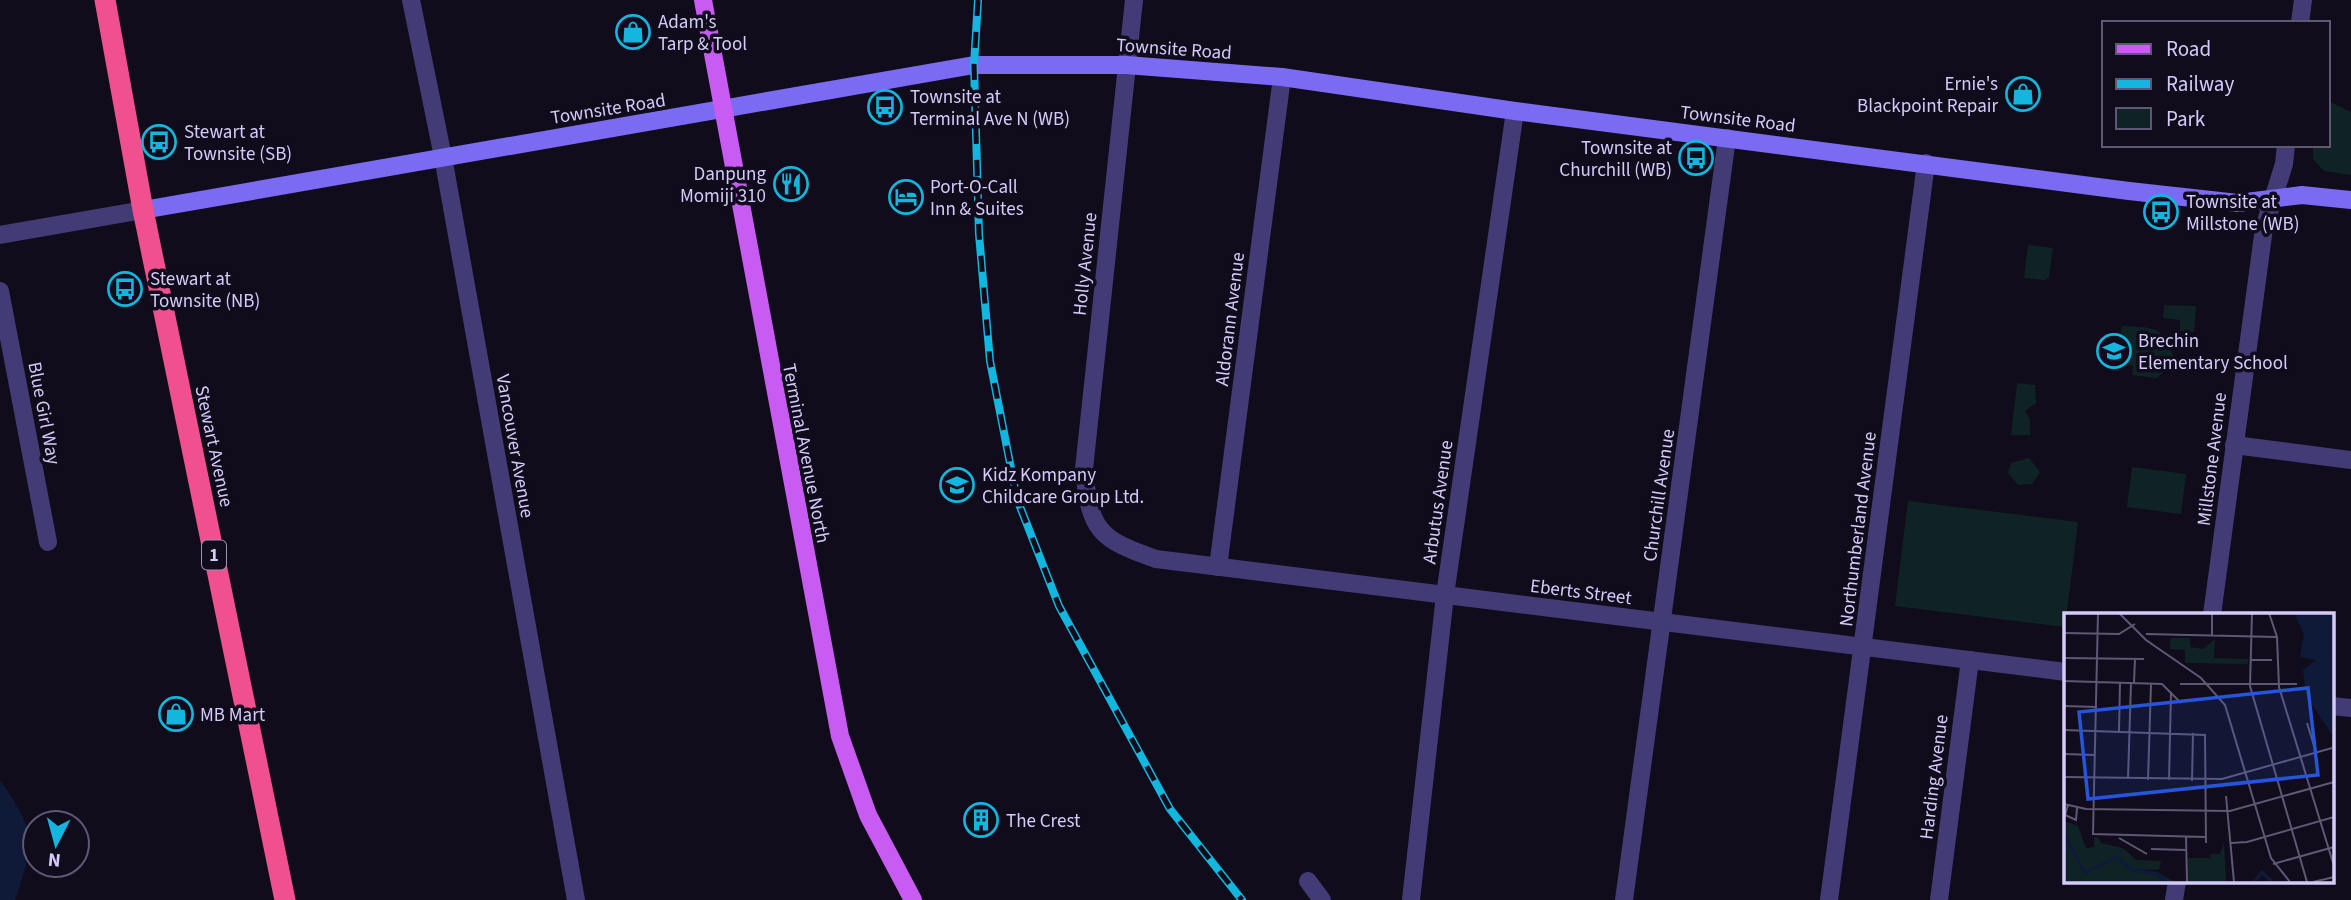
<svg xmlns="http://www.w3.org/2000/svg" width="2351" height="900" font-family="'Source Sans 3',sans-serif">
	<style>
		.green { fill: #102324 }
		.water { fill: #0e1a38 }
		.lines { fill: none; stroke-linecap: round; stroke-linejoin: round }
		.street { stroke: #433b76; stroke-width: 18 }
		.secondary { stroke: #7b6af2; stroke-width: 18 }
		.primary { stroke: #c85bf1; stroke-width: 18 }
		.highway { stroke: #f0508d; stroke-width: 21 }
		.rail-casing { stroke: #13b6de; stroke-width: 8 }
		.rail { stroke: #100c1b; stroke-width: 5; stroke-dasharray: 16; stroke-linecap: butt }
		.labels { text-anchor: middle; stroke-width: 7; stroke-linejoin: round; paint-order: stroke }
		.shield { fill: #100c1b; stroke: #9a92b7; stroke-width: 2 }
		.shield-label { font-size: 18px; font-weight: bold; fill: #d5cbfa }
		.poi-label { font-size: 19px; fill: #d5cbfa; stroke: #100c1b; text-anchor: start }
		.street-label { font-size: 19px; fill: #d5cbfa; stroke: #100c1b }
		.inset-river { fill: none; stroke: #0e1a38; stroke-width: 3.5 }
		.inset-road { fill: none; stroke: #5f5874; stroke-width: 2 }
		.view { fill: #2654da; fill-opacity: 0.15; stroke: #2654da; stroke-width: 3.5 }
		.inset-edge { fill: none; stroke: #d5cbfa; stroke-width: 3.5 }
	</style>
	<rect width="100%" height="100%" fill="#100c1b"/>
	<g class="green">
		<path d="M2328 101 2351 112V175L2324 171 2313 159V145H2328Z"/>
		<path d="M2028 245 2053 248 2049 277 2045 280 2024 278Z"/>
		<path d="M2164 305 2196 306 2194 332 2180 331V320L2163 318Z"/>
		<path d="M2122 326C2157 328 2164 325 2175 361L2157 378 2132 375 2133 366 2115 360Z"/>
		<path d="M2017 383 2035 385 2036 403 2025 411 2030 419V435H2011Z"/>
		<path d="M2029 458 2040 472 2032 484 2018 485 2008 473 2011 463Z"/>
		<path d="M2132 467 2186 474 2181 514 2127 507Z"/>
		<path d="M1908 501 2078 522 2065 627 1895 606Z"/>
	</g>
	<path class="water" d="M0 780C36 831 35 842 15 900H0Z"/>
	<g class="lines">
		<g class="street">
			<path d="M411 0 443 157 576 900"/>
			<path d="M1134 0 1084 469C1090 530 1098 539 1156 559L2066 672"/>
			<path d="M2300 23 2303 0"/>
			<path d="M0 235 143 210"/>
			<path d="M0 291 48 542"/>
			<path d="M2234 445 2351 460"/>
			<path d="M1218 567 1282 77"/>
			<path d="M2212 615 2264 228 2284 164 2286 145"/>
			<path d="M2332 706 2351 708"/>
			<path d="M1308 881 1322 900"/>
			<path d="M1411 900 1445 595 1515 111"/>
			<path d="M1624 900 1727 138"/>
			<path d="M1829 900 1926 163"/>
			<path d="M1939 900 1970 660"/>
			<path d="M2174 900 2177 881"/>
		</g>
		<path class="secondary" d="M143 210 974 65H1126L1282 77 1515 111 2129 191 2238 203 2302 195 2351 200"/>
		<path class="primary" d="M703 0 840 736 868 815 913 900"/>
		<path class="highway" d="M105 0 143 210 285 900"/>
		<g class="rail-casing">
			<path id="rail" d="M978 0 974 65 979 234 990 361 1017 499 1059 606 1170 809 1242 900"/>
		</g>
		<use href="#rail" class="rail"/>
	</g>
	<defs>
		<g id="shop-ring" transform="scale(1.75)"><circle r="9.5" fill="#100c1b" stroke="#13b6de" stroke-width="1.5"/><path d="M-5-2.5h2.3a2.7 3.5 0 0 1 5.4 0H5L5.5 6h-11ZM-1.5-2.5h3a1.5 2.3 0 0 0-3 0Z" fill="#13b6de"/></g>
		<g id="bus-ring" transform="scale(1.75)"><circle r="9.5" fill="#100c1b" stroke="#13b6de" stroke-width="1.5"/><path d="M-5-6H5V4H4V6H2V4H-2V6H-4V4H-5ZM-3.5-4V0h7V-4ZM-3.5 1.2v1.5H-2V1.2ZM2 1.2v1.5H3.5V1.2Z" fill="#13b6de"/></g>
		<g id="restaurant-ring" transform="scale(1.75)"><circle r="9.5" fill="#100c1b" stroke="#13b6de" stroke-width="1.5"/><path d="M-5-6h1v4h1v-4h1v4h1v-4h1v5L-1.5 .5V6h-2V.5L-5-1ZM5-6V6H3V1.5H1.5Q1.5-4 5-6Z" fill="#13b6de"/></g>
		<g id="hotel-ring" transform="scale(1.75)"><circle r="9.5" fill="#100c1b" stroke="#13b6de" stroke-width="1.5"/><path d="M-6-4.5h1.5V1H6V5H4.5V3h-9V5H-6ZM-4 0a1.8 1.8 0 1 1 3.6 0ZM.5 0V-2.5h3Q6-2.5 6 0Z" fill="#13b6de"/></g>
		<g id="school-ring" transform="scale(1.75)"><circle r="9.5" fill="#100c1b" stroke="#13b6de" stroke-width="1.5"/><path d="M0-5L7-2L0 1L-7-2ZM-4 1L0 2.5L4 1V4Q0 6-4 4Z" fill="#13b6de"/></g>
		<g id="building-ring" transform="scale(1.75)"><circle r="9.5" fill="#100c1b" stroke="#13b6de" stroke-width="1.5"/><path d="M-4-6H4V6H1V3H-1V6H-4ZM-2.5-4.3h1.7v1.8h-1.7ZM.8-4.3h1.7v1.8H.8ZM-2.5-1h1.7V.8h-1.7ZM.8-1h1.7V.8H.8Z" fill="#13b6de"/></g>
	</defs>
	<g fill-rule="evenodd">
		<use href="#shop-ring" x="633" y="32"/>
		<use href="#shop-ring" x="2023" y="94"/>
		<use href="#bus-ring" x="885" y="107"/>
		<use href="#bus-ring" x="159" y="142"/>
		<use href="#bus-ring" x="1696" y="158"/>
		<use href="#restaurant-ring" x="791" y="184"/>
		<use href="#hotel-ring" x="906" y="197"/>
		<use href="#bus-ring" x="2161" y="212"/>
		<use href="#bus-ring" x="125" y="289"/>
		<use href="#school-ring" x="2114" y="351"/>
		<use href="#school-ring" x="957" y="485"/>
		<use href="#shop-ring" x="176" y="714"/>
		<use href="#building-ring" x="981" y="820"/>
	</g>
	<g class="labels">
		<rect class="shield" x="202" y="540.5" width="24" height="29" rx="5"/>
		<g class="shield-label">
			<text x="214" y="561">1</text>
		</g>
		<g class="poi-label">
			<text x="658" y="28">Adam's<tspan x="658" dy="22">Tarp &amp; Tool</tspan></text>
			<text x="1998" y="90" text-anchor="end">Ernie's<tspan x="1998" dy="22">Blackpoint Repair</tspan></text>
			<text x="910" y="103">Townsite at<tspan x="910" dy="22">Terminal Ave N (WB)</tspan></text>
			<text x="184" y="138">Stewart at<tspan x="184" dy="22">Townsite (SB)</tspan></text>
			<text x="1672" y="154" text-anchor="end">Townsite at<tspan x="1672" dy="22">Churchill (WB)</tspan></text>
			<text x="766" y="180" text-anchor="end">Danpung<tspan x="766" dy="22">Momiji 310</tspan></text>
			<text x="930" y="193">Port-O-Call<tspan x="930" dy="22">Inn &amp; Suites</tspan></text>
			<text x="2186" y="208">Townsite at<tspan x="2186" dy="22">Millstone (WB)</tspan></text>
			<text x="150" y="285">Stewart at<tspan x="150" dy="22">Townsite (NB)</tspan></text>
			<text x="2138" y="347">Brechin<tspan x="2138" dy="22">Elementary School</tspan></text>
			<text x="982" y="481">Kidz Kompany<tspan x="982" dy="22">Childcare Group Ltd.</tspan></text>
			<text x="200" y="721">MB Mart</text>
			<text x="1006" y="827">The Crest</text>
		</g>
		<g class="street-label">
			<text transform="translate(1174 48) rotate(4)" y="7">Townsite Road</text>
			<text transform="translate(608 108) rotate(-9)" y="7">Townsite Road</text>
			<text transform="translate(1738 118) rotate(7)" y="7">Townsite Road</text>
			<text transform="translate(1084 264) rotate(-84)" y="7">Holly Avenue</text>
			<text transform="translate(1229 319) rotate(-83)" y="7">Aldorann Avenue</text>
			<text transform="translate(45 413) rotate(79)" y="7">Blue Girl Way</text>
			<text transform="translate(215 446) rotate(78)" y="7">Stewart Avenue</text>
			<text transform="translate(516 446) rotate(80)" y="7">Vancouver Avenue</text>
			<text transform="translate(807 453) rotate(79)" y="7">Terminal Avenue North</text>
			<text transform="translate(2211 459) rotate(-83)" y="7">Millstone Avenue</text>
			<text transform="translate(1658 495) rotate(-82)" y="7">Churchill Avenue</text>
			<text transform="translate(1437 502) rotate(-82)" y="7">Arbutus Avenue</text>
			<text transform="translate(1857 529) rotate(-83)" y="7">Northumberland Avenue</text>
			<text transform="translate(1581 591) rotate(7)" y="7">Eberts Street</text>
			<text transform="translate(1933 777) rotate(-83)" y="7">Harding Avenue</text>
		</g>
	</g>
	<g transform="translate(2064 613)">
		<rect width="270" height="270" fill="#100c1b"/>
		<path d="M106 25H126V34L139 36 151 26 150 45 184 46V51L121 50V37L106 36ZM0 208 14 213 22 235 30 234V224L35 225 37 230 59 235 72 247 97 248 95 257 72 256 93 259 111 269H0ZM160 230 162 269H123L124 245H146V241H156Z" fill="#102324"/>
		<path d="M230 0H269L268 122 242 82 239 57 252 47 236 44 240 21Z" fill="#0e1a38"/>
		<path class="inset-river" d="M0 221 21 260 53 244 68 257 93 261 102 269M190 269 198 259 208 269"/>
		<path class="inset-road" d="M34 0 29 221 141 224M55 0 82 27 137 65 161 92 207 245 226 269M188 0 186 73 243 269M205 0 213 24 215 74 270 253M0 20 55 21 71 11M82 21 213 24M148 23V0M0 45 80 46M186 47H208M0 68 98 71 117 90M70 70 71 46M116 71H233M0 93 33 94M243 110 252 139M0 117 141 122 142 230M55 118 56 70M0 141 31 142M0 164 158 166 268 135M64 166 67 70M84 167 87 71M105 167 107 79M128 168 129 120M162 183 170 269M0 191 22 196 166 198 270 169M4 192 1 202 12 207 13 195M122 223 123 269M55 225 83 241M167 230 183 229 270 204M87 236 123 237M209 251 270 234M249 269 270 264"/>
		<path class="view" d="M244 75 254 162 24 186 15 99Z"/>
		<rect width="270" height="270" class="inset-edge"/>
	</g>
	<rect x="2102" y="21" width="228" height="126" fill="#100c1b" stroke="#5f5874" stroke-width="2"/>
	<rect x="2116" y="44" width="35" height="10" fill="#c85bf1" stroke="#5f5874" stroke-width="2"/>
	<text x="2166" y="56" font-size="21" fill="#d5cbfa">Road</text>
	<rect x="2116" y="79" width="35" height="10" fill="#13b6de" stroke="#5f5874" stroke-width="2"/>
	<text x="2166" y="91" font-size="21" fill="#d5cbfa">Railway</text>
	<rect x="2116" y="108" width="35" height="21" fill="#102324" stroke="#5f5874" stroke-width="2"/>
	<text x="2166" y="126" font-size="21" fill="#d5cbfa">Park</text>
	<g transform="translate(56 844) rotate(186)"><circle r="33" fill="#100c1b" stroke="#5f5874" stroke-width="2"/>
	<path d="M0-5L12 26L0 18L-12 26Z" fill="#13b6de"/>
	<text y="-10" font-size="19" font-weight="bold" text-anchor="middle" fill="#d5cbfa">N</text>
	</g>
</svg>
